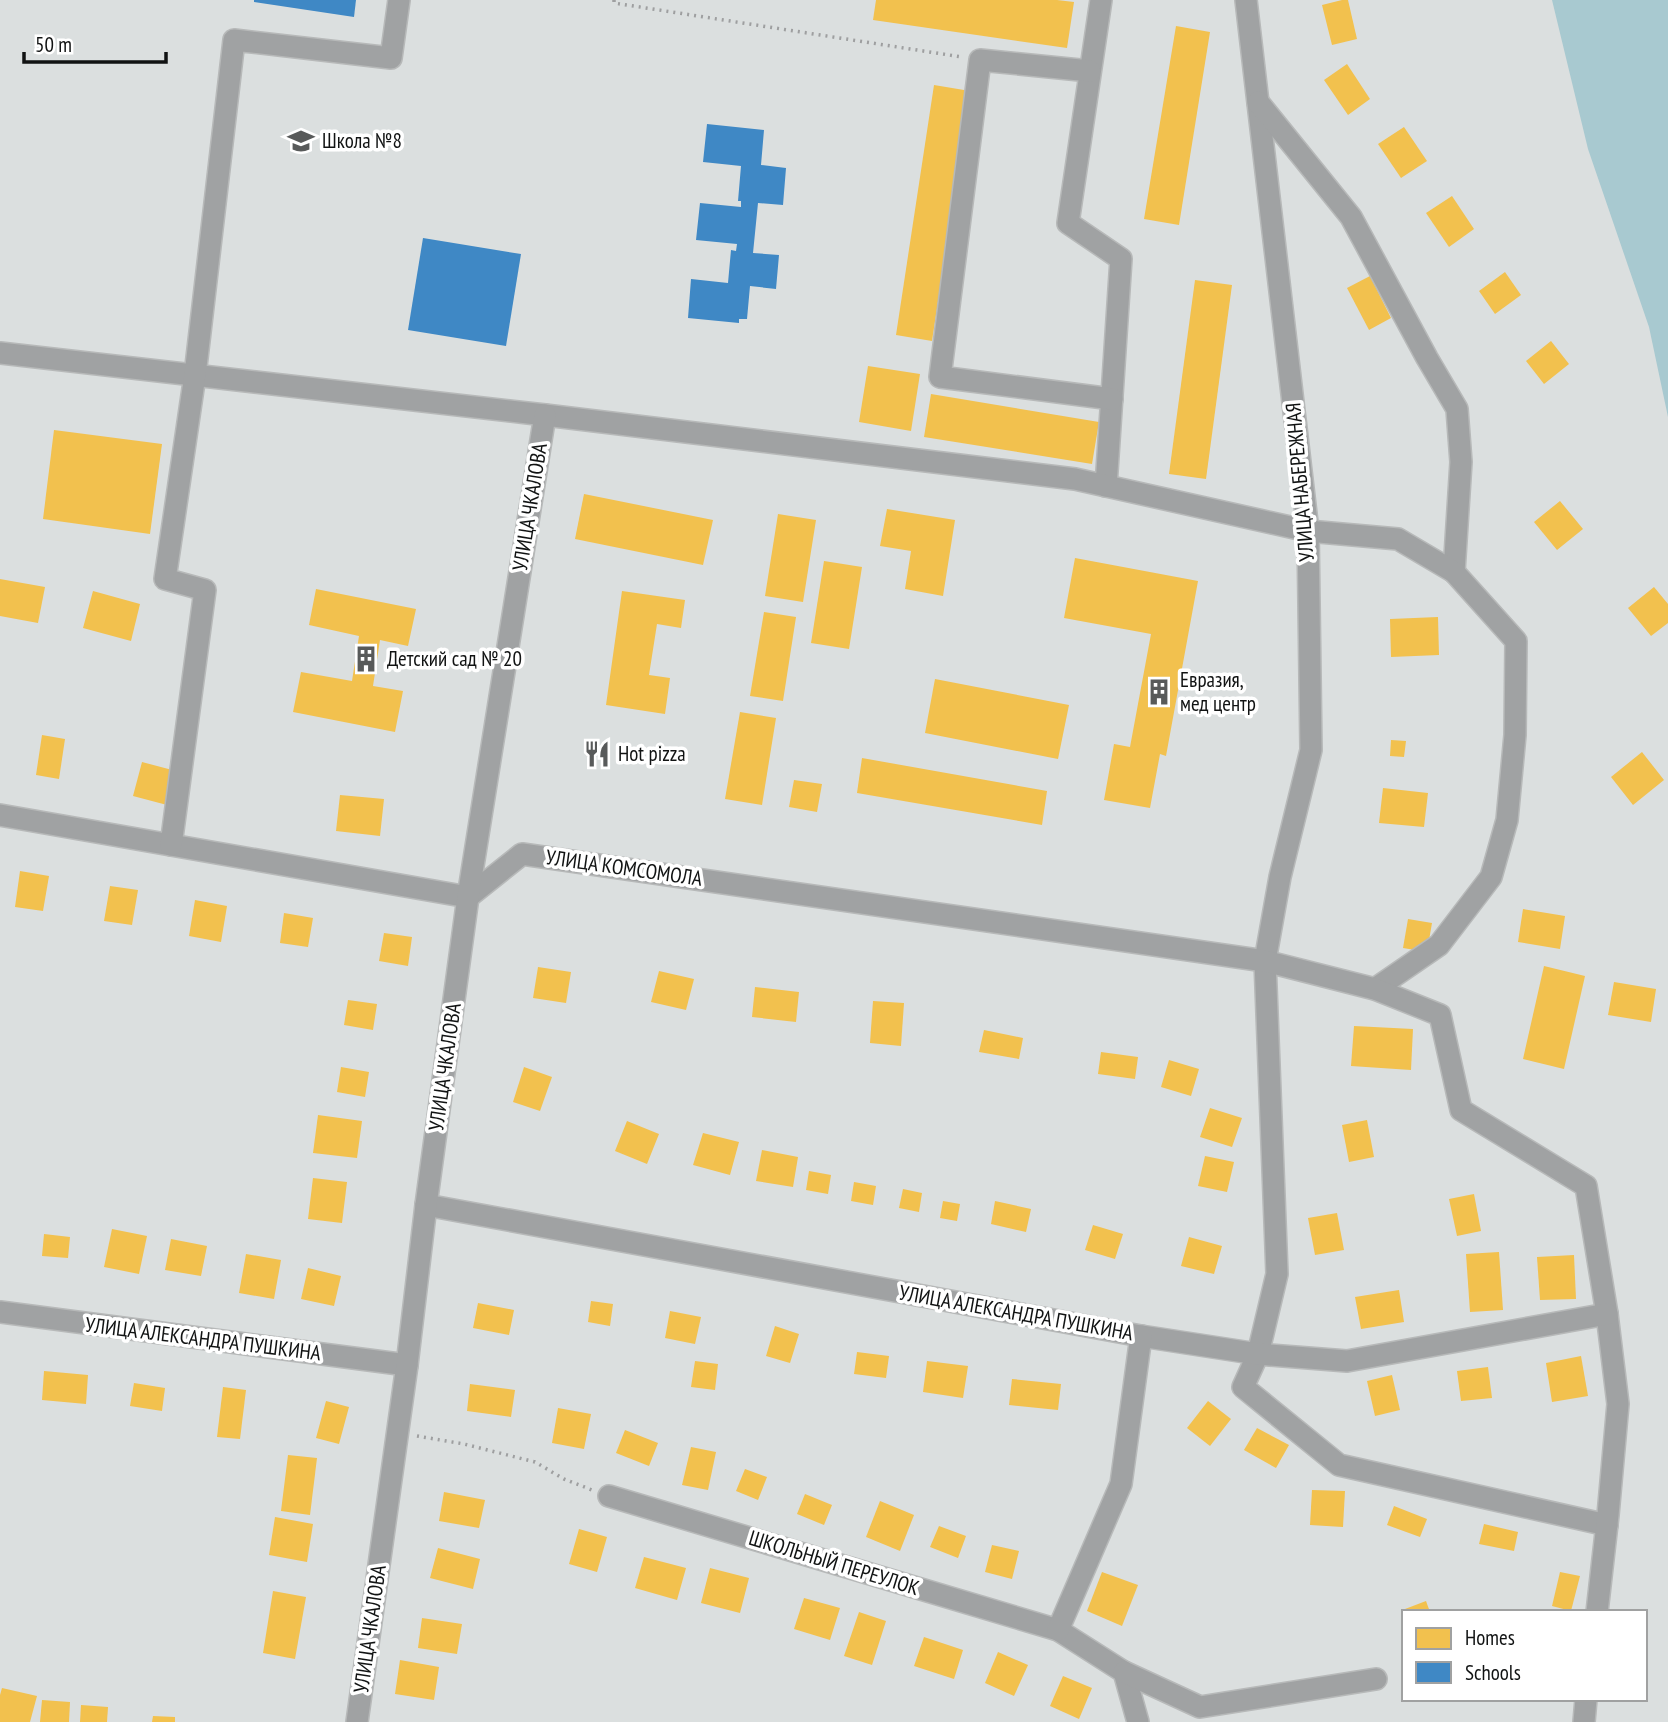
<svg xmlns="http://www.w3.org/2000/svg" width="1668" height="1722" font-family="'PT Sans Narrow',sans-serif">
	<style>
		.forest { fill: #a8c9d0 }
		.homes { fill: #f2c14e }
		.schools { fill: #3f88c5 }
		.lines { fill: none; stroke-linecap: round; stroke-linejoin: round }
		.minor-casing { stroke: #b7b9b9; stroke-width: 24 }
		.path { stroke: #9e9fa0; stroke-width: 3.5; stroke-dasharray: 2 5; stroke-linecap: butt }
		.minor { stroke: #a0a2a3; stroke-width: 21 }
		.labels { text-anchor: middle; stroke-width: 7; stroke-linejoin: round; paint-order: stroke }
		.poi-label { font-size: 21px; fill: #111313; stroke: #fff; text-anchor: start }
		.street-label { font-size: 21px; fill: #111313; stroke: #fff }
	</style>
	<rect width="100%" height="100%" fill="#dbdfdf"/>
	<path class="forest" d="M1552 0H1668V417L1649 327 1588 149Z"/>
	<g class="homes">
		<path d="M876 0H1057L1074 2 1067 48 873 20Z"/>
		<path d="M1342 0H1348L1357 39 1332 45 1322 5Z"/>
		<path d="M1176 26 1210 32 1179 225 1144 219Z"/>
		<path d="M1347 64 1370 99 1348 115 1324 80Z"/>
		<path d="M934 85 970 91 932 341 896 335Z"/>
		<path d="M1404 127 1427 161 1401 178 1378 144Z"/>
		<path d="M1452 196 1474 229 1449 247 1426 213Z"/>
		<path d="M1505 272 1521 295 1495 314 1479 291Z"/>
		<path d="M1370 276 1391 318 1369 330 1347 288Z"/>
		<path d="M1195 280 1232 285 1206 479 1169 474Z"/>
		<path d="M1551 341 1569 364 1544 384 1526 361Z"/>
		<path d="M868 366 920 374 911 431 859 422Z"/>
		<path d="M931 394 1099 422 1092 464 924 437Z"/>
		<path d="M54 430 162 444 150 534 43 519Z"/>
		<path d="M584 494 713 520 703 565 575 539Z"/>
		<path d="M1560 501 1583 529 1557 550 1534 522Z"/>
		<path d="M887 509 955 520 943 596 905 589 911 551 880 546Z"/>
		<path d="M778 514 816 520 803 602 765 596Z"/>
		<path d="M1075 558 1198 581 1166 756 1160 754 1150 808 1104 800 1114 744 1130 747 1151 634 1064 618Z"/>
		<path d="M824 561 862 567 849 649 811 643Z"/>
		<path d="M0 579 45 587 38 623 0 616Z"/>
		<path d="M1654 587 1668 604V623L1651 636 1628 608Z"/>
		<path d="M316 589 416 609 408 646 380 640 373 686 403 691 395 732 293 712 301 672 352 681 359 636 309 625Z"/>
		<path d="M93 591 140 604 131 641 83 628Z"/>
		<path d="M622 591 685 600 681 628 657 624 649 675 670 678 665 714 606 705Z"/>
		<path d="M764 612 796 617 783 701 750 696Z"/>
		<path d="M1438 617 1439 655 1391 657 1390 619Z"/>
		<path d="M935 679 1069 705 1058 759 925 733Z"/>
		<path d="M740 712 776 718 762 805 725 799Z"/>
		<path d="M42 735 65 739 59 779 36 775Z"/>
		<path d="M1391 740 1406 741 1404 757 1390 756Z"/>
		<path d="M1642 752 1664 780 1633 805 1611 777Z"/>
		<path d="M862 758 1047 791 1042 825 857 793Z"/>
		<path d="M142 762 176 771 167 805 133 796Z"/>
		<path d="M794 780 822 784 817 812 789 807Z"/>
		<path d="M1383 788 1428 793 1424 827 1379 823Z"/>
		<path d="M340 795 384 799 380 836 336 831Z"/>
		<path d="M20 871 49 876 43 911 15 907Z"/>
		<path d="M110 886 138 890 132 925 104 921Z"/>
		<path d="M195 900 227 906 221 942 189 936Z"/>
		<path d="M1523 909 1565 916 1560 949 1518 942Z"/>
		<path d="M284 913 313 918 308 947 280 943Z"/>
		<path d="M1408 919 1432 923 1427 952 1403 948Z"/>
		<path d="M384 933 412 937 408 966 379 961Z"/>
		<path d="M1544 966 1585 976 1564 1069 1523 1059Z"/>
		<path d="M538 967 571 972 566 1003 533 998Z"/>
		<path d="M659 971 694 979 686 1010 651 1002Z"/>
		<path d="M1614 982 1656 989 1651 1022 1608 1015Z"/>
		<path d="M755 987 799 992 796 1022 752 1017Z"/>
		<path d="M348 1000 377 1004 373 1030 344 1025Z"/>
		<path d="M873 1001 904 1003 901 1046 870 1043Z"/>
		<path d="M1354 1026 1413 1029 1411 1070 1351 1066Z"/>
		<path d="M984 1030 1023 1038 1019 1059 979 1052Z"/>
		<path d="M1101 1052 1138 1057 1135 1079 1098 1074Z"/>
		<path d="M1169 1060 1199 1069 1191 1096 1161 1087Z"/>
		<path d="M341 1067 369 1072 365 1097 337 1092Z"/>
		<path d="M524 1067 552 1077 540 1111 513 1102Z"/>
		<path d="M1210 1108 1242 1118 1232 1147 1200 1137Z"/>
		<path d="M318 1115 362 1121 357 1158 313 1153Z"/>
		<path d="M1367 1120 1374 1157 1349 1162 1342 1125Z"/>
		<path d="M627 1121 659 1134 647 1164 615 1151Z"/>
		<path d="M703 1133 739 1142 730 1175 693 1165Z"/>
		<path d="M762 1150 798 1157 793 1187 756 1181Z"/>
		<path d="M1205 1156 1234 1162 1227 1192 1198 1186Z"/>
		<path d="M809 1171 831 1175 828 1194 806 1190Z"/>
		<path d="M313 1178 347 1182 342 1223 308 1219Z"/>
		<path d="M854 1182 876 1186 873 1205 851 1201Z"/>
		<path d="M903 1189 922 1193 919 1212 899 1208Z"/>
		<path d="M1474 1194 1481 1231 1457 1236 1449 1199Z"/>
		<path d="M943 1201 960 1204 957 1221 940 1218Z"/>
		<path d="M995 1201 1031 1209 1026 1232 991 1224Z"/>
		<path d="M1337 1213 1344 1250 1315 1255 1308 1218Z"/>
		<path d="M1093 1225 1123 1234 1115 1259 1085 1250Z"/>
		<path d="M112 1229 147 1236 139 1274 104 1267Z"/>
		<path d="M44 1234 70 1237 68 1258 42 1256Z"/>
		<path d="M1189 1237 1222 1246 1214 1274 1181 1266Z"/>
		<path d="M171 1239 207 1246 201 1276 165 1270Z"/>
		<path d="M1499 1252 1503 1310 1470 1312 1466 1254Z"/>
		<path d="M246 1254 281 1260 274 1299 239 1293Z"/>
		<path d="M1574 1255 1576 1299 1540 1300 1537 1257Z"/>
		<path d="M308 1268 341 1276 334 1306 301 1299Z"/>
		<path d="M1399 1290 1404 1322 1361 1329 1355 1297Z"/>
		<path d="M591 1301 613 1304 610 1326 588 1322Z"/>
		<path d="M478 1303 514 1310 509 1335 473 1328Z"/>
		<path d="M670 1311 701 1317 695 1344 665 1338Z"/>
		<path d="M775 1326 799 1334 790 1363 766 1356Z"/>
		<path d="M857 1352 889 1356 886 1378 854 1374Z"/>
		<path d="M1581 1356 1588 1396 1552 1402 1546 1363Z"/>
		<path d="M695 1361 718 1364 715 1390 691 1387Z"/>
		<path d="M927 1361 968 1366 963 1398 923 1392Z"/>
		<path d="M1488 1367 1492 1398 1461 1401 1457 1371Z"/>
		<path d="M44 1371 88 1375 86 1404 42 1400Z"/>
		<path d="M1392 1375 1400 1410 1375 1416 1367 1381Z"/>
		<path d="M1012 1379 1061 1384 1058 1410 1009 1405Z"/>
		<path d="M134 1383 165 1388 162 1411 130 1406Z"/>
		<path d="M470 1384 515 1390 511 1417 467 1411Z"/>
		<path d="M223 1387 246 1390 240 1439 217 1437Z"/>
		<path d="M326 1401 349 1407 339 1444 316 1438Z"/>
		<path d="M1208 1401 1231 1419 1210 1446 1187 1428Z"/>
		<path d="M558 1408 591 1414 584 1449 552 1443Z"/>
		<path d="M1257 1428 1289 1445 1276 1468 1244 1450Z"/>
		<path d="M625 1430 658 1443 649 1466 616 1453Z"/>
		<path d="M691 1447 716 1452 708 1490 682 1485Z"/>
		<path d="M288 1455 317 1458 310 1515 281 1511Z"/>
		<path d="M745 1469 767 1477 758 1500 736 1491Z"/>
		<path d="M1312 1490 1345 1491 1343 1527 1310 1525Z"/>
		<path d="M444 1492 485 1500 479 1528 439 1521Z"/>
		<path d="M805 1494 832 1505 824 1525 797 1514Z"/>
		<path d="M880 1501 914 1515 900 1551 866 1537Z"/>
		<path d="M1394 1506 1427 1519 1420 1537 1387 1525Z"/>
		<path d="M275 1517 313 1524 307 1562 269 1555Z"/>
		<path d="M1484 1524 1518 1532 1514 1551 1479 1544Z"/>
		<path d="M939 1526 966 1536 958 1558 930 1547Z"/>
		<path d="M579 1529 607 1537 597 1572 569 1564Z"/>
		<path d="M992 1545 1019 1551 1012 1579 985 1572Z"/>
		<path d="M438 1548 480 1559 473 1589 430 1578Z"/>
		<path d="M644 1557 686 1568 677 1600 635 1588Z"/>
		<path d="M710 1568 749 1578 740 1613 701 1603Z"/>
		<path d="M1102 1572 1138 1585 1122 1626 1087 1611Z"/>
		<path d="M1560 1572 1580 1576 1571 1611 1552 1606Z"/>
		<path d="M273 1591 306 1597 295 1659 263 1653Z"/>
		<path d="M804 1598 840 1608 830 1640 794 1629Z"/>
		<path d="M1426 1601 1430 1612H1406L1405 1609Z"/>
		<path d="M859 1612 886 1621 872 1665 844 1656Z"/>
		<path d="M422 1618 462 1624 457 1654 418 1648Z"/>
		<path d="M924 1637 963 1650 954 1679 914 1666Z"/>
		<path d="M998 1652 1028 1665 1014 1696 985 1683Z"/>
		<path d="M400 1660 439 1667 434 1700 395 1694Z"/>
		<path d="M1063 1676 1092 1688 1079 1719 1050 1706Z"/>
		<path d="M2 1688 37 1696 30 1722H0V1695Z"/>
		<path d="M42 1700 70 1702 69 1722H40Z"/>
		<path d="M81 1705 108 1707 107 1722H80Z"/>
		<path d="M153 1716 175 1717V1722H152Z"/>
	</g>
	<g class="schools">
		<path d="M254 0H356L354 17 254 2Z"/>
		<path d="M707 124 764 130 761 165 786 168 783 205 758 203 753 253 779 255 776 289 750 286 747 319H739V323L688 318 691 279 728 283 731 250 736 251 737 244 696 240 700 203 741 207V201H738L741 166 703 162Z"/>
		<path d="M423 238 521 254 506 346 408 330Z"/>
	</g>
	<g class="lines">
		<g class="minor-casing">
			<g id="minor">
				<path d="M1101 0 1068 223 1121 259 1106 486"/>
				<path d="M1246 0 1308 531 1311 750 1280 877 1265 961 1277 1274 1258 1354 1243 1387 1339 1465 1607 1525"/>
				<path d="M1090 71 980 60 940 377 1112 399"/>
				<path d="M1258 102 1351 217 1427 358 1457 409 1461 462 1454 572"/>
				<path d="M0 353 545 415 1075 479 1308 531 1398 539 1454 572 1516 641 1515 735 1507 820 1491 877 1439 945 1375 989"/>
				<path d="M0 815 468 897 522 854 1265 961 1375 989 1440 1015 1461 1110 1586 1186 1607 1314 1618 1404 1608 1515 1597 1612"/>
				<path d="M171 845 205 590 165 579 195 375 234 40 391 58 399 0"/>
				<path d="M426 1205 1141 1336 1258 1354 1347 1361 1607 1314"/>
				<path d="M0 1312 407 1365"/>
				<path d="M609 1496 1058 1630 1124 1672 1138 1722"/>
				<path d="M1058 1630 1121 1484 1141 1336"/>
				<path d="M1124 1672 1200 1707 1376 1679"/>
				<path d="M357 1722 407 1365 426 1205 468 897 545 415"/>
				<path d="M1584 1722 1586 1699"/>
			</g>
		</g>
		<g class="path">
			<path d="M614 0V3L962 57"/>
			<path d="M417 1436 464 1444 535 1462 564 1479 592 1490"/>
		</g>
		<use href="#minor" class="minor"/>
	</g>
	<defs>
		<g id="school-bare" transform="scale(2.1)"><path d="M0-5L7-2L0 1L-7-2ZM-4 1L0 2.5L4 1V4Q0 6-4 4Z" fill="#585a5a" stroke="#fff" stroke-width="2.5" paint-order="stroke"/></g>
		<g id="building-bare" transform="scale(2.1)"><path d="M-4-6H4V6H1V3H-1V6H-4ZM-2.5-4.3h1.7v1.8h-1.7ZM.8-4.3h1.7v1.8H.8ZM-2.5-1h1.7V.8h-1.7ZM.8-1h1.7V.8H.8Z" fill="#585a5a" stroke="#fff" stroke-width="2.5" paint-order="stroke"/></g>
		<g id="restaurant-bare" transform="scale(2.1)"><path d="M-5-6h1v4h1v-4h1v4h1v-4h1v5L-1.5 .5V6h-2V.5L-5-1ZM5-6V6H3V1.5H1.5Q1.5-4 5-6Z" fill="#585a5a" stroke="#fff" stroke-width="2.5" paint-order="stroke"/></g>
	</defs>
	<g fill-rule="evenodd">
		<use href="#school-bare" x="301" y="141"/>
		<use href="#building-bare" x="366" y="659"/>
		<use href="#building-bare" x="1159" y="692"/>
		<use href="#restaurant-bare" x="597" y="754"/>
	</g>
	<g class="labels">
		<g class="poi-label">
			<text x="322" y="148">Школа №8</text>
			<text x="387" y="666">Детский сад № 20</text>
			<text x="1180" y="687">Евразия,<tspan x="1180" dy="24">мед центр</tspan></text>
			<text x="618" y="761">Hot pizza</text>
		</g>
		<g class="street-label">
			<text transform="translate(1300 482) rotate(-95)" y="7">УЛИЦА НАБЕРЕЖНАЯ</text>
			<text transform="translate(530 507) rotate(-81)" y="7">УЛИЦА ЧКАЛОВА</text>
			<text transform="translate(624 868) rotate(8)" y="7">УЛИЦА КОМСОМОЛА</text>
			<text transform="translate(445 1067) rotate(-82)" y="7">УЛИЦА ЧКАЛОВА</text>
			<text transform="translate(1016 1313) rotate(10)" y="7">УЛИЦА АЛЕКСАНДРА ПУШКИНА</text>
			<text transform="translate(203 1339) rotate(7)" y="7">УЛИЦА АЛЕКСАНДРА ПУШКИНА</text>
			<text transform="translate(834 1563) rotate(17)" y="7">ШКОЛЬНЫЙ ПЕРЕУЛОК</text>
			<text transform="translate(370 1629) rotate(-82)" y="7">УЛИЦА ЧКАЛОВА</text>
		</g>
	</g>
	<rect x="1402" y="1610" width="245" height="91" fill="#ffffff" stroke="#a0a1a1" stroke-width="2"/>
	<rect x="1416" y="1628" width="35" height="21" fill="#f2c14e" stroke="#a0a1a1" stroke-width="2"/>
	<text x="1465" y="1645" font-size="21" fill="#111313">Homes</text>
	<rect x="1416" y="1662" width="35" height="21" fill="#3f88c5" stroke="#a0a1a1" stroke-width="2"/>
	<text x="1465" y="1680" font-size="21" fill="#111313">Schools</text>
	<path d="M24 52v10h142v-10" fill="none" stroke="#111313" stroke-width="3.5"/>
	<text x="35" y="52" font-size="21" fill="#111313" stroke="#ffffff" stroke-width="5" paint-order="stroke">50 m</text>
</svg>
